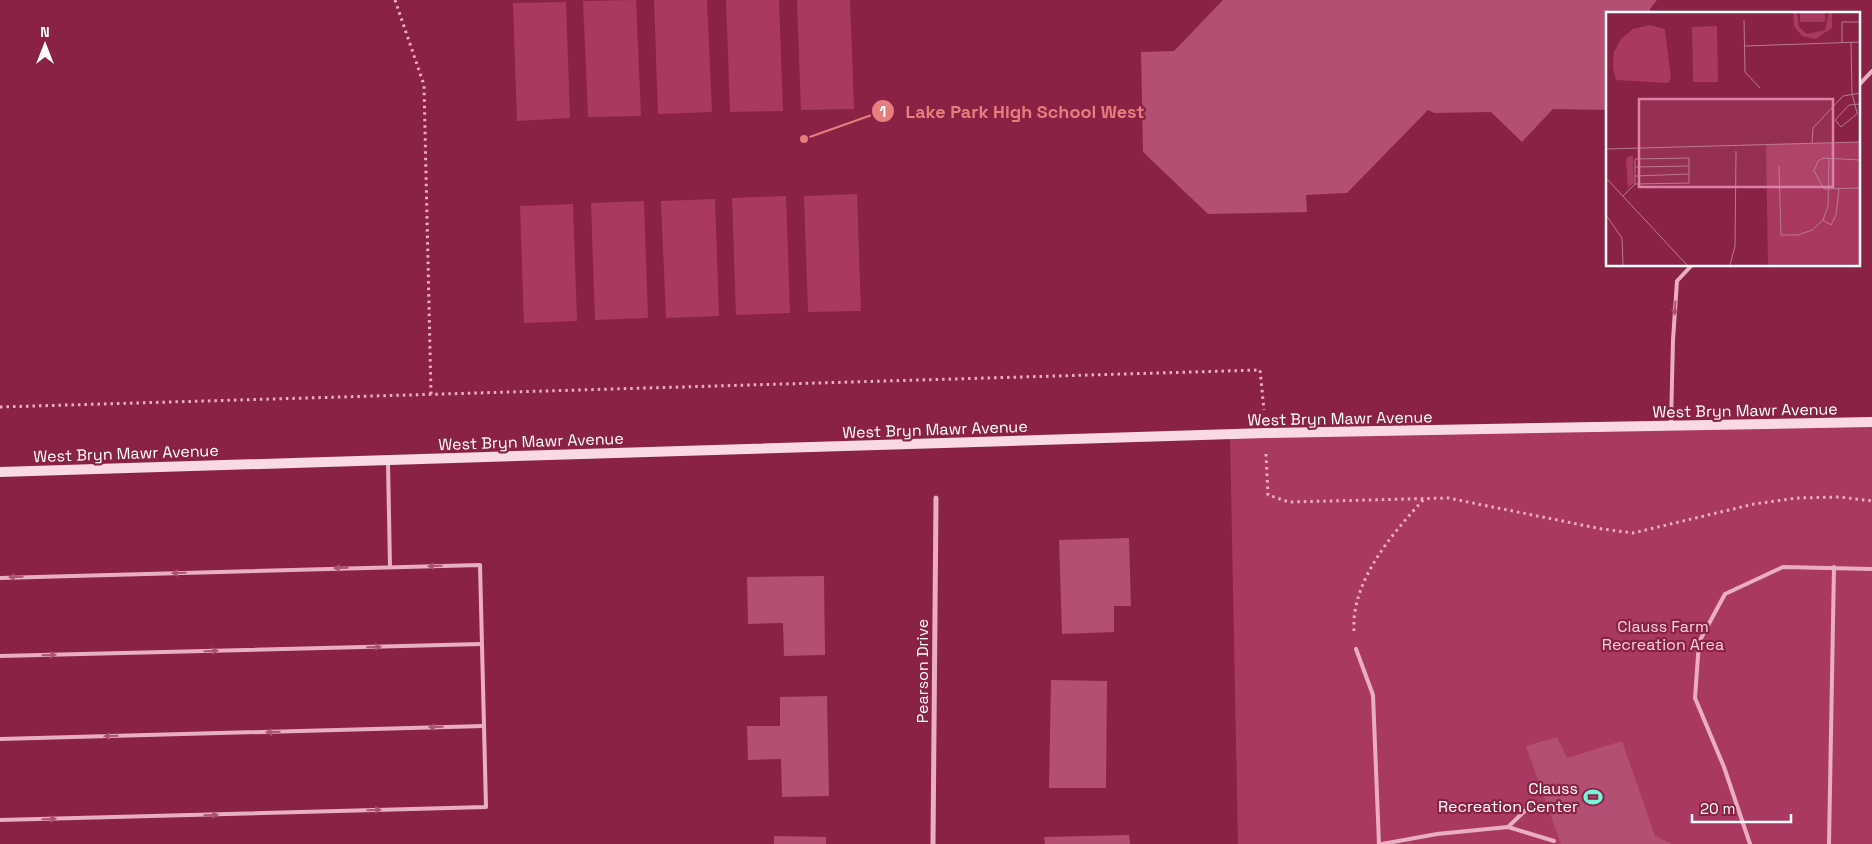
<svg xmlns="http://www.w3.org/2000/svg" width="1872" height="844" font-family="'Space Grotesk',sans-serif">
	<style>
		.green { fill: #a93960 }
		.building { fill: #b34f72 }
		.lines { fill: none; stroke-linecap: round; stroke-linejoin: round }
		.path { stroke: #eaaec3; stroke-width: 3; stroke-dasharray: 2.5 4; stroke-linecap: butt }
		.lane { stroke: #eaaec3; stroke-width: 4 }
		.street { stroke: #eaaec3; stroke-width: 5 }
		.secondary { stroke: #f8d9e4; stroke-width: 10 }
		.oneway { fill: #ab5371 }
		.labels { text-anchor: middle; stroke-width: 4.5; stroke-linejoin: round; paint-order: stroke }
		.street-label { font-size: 16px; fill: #fff; stroke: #892245 }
		.park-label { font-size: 16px; fill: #f8d2e0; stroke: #892245 }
		.poi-label { font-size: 16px; fill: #fff; stroke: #892245; text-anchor: end }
		.inset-road { fill: none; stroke: #b87a8f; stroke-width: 1 }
		.view { fill: #dd80a5; fill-opacity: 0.15; stroke: #dd80a5; stroke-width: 2.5 }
		.inset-edge { fill: none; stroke: #fff; stroke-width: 2.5 }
		.leader { fill: none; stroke: #e67e7e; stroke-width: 2 }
		.callout-dot { fill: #e67e7e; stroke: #892245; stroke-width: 2 }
		.mark-label { font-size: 15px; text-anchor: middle; font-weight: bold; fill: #fff }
		.callout-label { font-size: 18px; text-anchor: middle; font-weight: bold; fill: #e67e7e; stroke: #892245; stroke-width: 4.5; stroke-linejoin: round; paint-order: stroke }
	</style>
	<rect width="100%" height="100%" fill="#892245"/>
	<g class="green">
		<path d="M636 0 641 116 588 117 583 1Z"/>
		<path d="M654 0H707L712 112 658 114Z"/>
		<path d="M726 0H779L783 111 730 112Z"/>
		<path d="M797 0H850L854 109 801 110Z"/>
		<path d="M566 2 570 118 517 121 513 3Z"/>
		<path d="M857 194 861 311 808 312 804 196Z"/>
		<path d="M786 196 790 313 736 315 732 198Z"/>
		<path d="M715 199 719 316 666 318 661 201Z"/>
		<path d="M644 201 648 318 595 320 591 203Z"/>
		<path d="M573 204 577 321 524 323 520 206Z"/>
		<path d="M1872 422V844H1238L1230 435Z"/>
	</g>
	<g class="building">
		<path d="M1223 0H1657L1650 9V14H1607V110L1553 109 1522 142 1491 112 1434 113 1428 110 1347 193 1306 195 1307 212 1208 214 1143 152 1141 52 1174 51Z"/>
		<path d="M1129 538 1131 606H1114V632L1062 634 1059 540Z"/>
		<path d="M824 576 825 655 784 656 783 623 748 624 747 577Z"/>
		<path d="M1051 680 1107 681 1106 788H1049Z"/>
		<path d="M827 696 829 796 782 797 781 759 748 760 747 726H780V697Z"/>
		<path d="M1557 737 1567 758 1622 741 1655 836 1672 844H1561L1526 746Z"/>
		<path d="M1129 835 1130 844H1045L1044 837Z"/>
		<path d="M774 836 826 837V844H774Z"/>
	</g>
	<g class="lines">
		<g class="path">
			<path d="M395 0 424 85 431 394"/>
			<path d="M0 407 1260 370 1264 410"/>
			<path d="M1266 454 1268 495 1289 502 1448 498 1602 529 1633 533 1754 504 1797 498 1840 497 1872 501"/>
			<path d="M1354 631C1351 581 1392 534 1424 499"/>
		</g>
		<g class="lane">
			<path d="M1858 86 1872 71"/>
			<path d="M1671 424 1673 340 1677 281 1692 265"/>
			<path d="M388 462 390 567"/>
			<path d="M0 578 480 565 486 807 0 820"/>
			<path d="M1356 649 1373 695 1379 844"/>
			<path d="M0 656 482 644"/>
			<path d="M0 739 484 726"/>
			<path d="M1508 827 1529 807"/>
			<path d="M1382 844 1437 834 1508 827 1554 841"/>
			<path d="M1750 844 1724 767 1695 698 1699 642 1725 594 1783 567 1872 569"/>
			<path d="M1829 844 1834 567"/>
		</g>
		<path class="street" d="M933 844 936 498"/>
		<path class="secondary" d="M0 472 1266 433 1872 422"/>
	</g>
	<defs><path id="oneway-solid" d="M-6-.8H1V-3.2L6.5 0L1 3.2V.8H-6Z" transform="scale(1.25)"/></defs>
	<g class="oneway">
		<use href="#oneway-solid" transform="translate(1675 308) rotate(94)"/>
		<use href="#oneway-solid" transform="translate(435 566) rotate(179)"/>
		<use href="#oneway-solid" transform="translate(341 568) rotate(178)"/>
		<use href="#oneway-solid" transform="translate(179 573) rotate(178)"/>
		<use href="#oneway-solid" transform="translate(16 577) rotate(178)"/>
		<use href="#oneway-solid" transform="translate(374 647) rotate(-1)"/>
		<use href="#oneway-solid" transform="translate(211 651) rotate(-1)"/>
		<use href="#oneway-solid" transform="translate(49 655) rotate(-1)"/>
		<use href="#oneway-solid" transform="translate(436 727) rotate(178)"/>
		<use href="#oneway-solid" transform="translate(273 732) rotate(178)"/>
		<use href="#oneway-solid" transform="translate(111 736) rotate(178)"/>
		<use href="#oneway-solid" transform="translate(374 810) rotate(-1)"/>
		<use href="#oneway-solid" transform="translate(211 815) rotate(-1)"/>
		<use href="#oneway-solid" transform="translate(49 819) rotate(-1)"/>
	</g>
	<defs>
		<g id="stadium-bare" transform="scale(1.5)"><path d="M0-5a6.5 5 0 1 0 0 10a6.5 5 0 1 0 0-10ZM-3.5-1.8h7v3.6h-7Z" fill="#70f7dc" stroke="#892245" stroke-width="2.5" paint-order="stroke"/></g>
	</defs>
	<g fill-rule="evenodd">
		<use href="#stadium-bare" x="1593" y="797"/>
	</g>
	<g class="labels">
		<g class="street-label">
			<text transform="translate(1745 410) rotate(-1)" y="6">West Bryn Mawr Avenue</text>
			<text transform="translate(1340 418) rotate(-1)" y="6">West Bryn Mawr Avenue</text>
			<text transform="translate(935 429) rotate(-2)" y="6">West Bryn Mawr Avenue</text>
			<text transform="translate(531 441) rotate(-2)" y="6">West Bryn Mawr Avenue</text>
			<text transform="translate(126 453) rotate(-2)" y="6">West Bryn Mawr Avenue</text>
			<text transform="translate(922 671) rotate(-90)" y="6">Pearson Drive</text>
		</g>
		<g class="park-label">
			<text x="1663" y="632">Clauss Farm<tspan x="1663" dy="18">Recreation Area</tspan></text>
		</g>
		<g class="poi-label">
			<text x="1578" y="794">Clauss<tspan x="1578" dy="18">Recreation Center</tspan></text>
		</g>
	</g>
	<g transform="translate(1606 12)">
		<rect width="254" height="254" fill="#892245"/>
		<path d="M187 0H191L193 15 201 22 219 18 223 0H226V16L209 27 196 24 188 14ZM194 0H219V10H194ZM44 13 59 17 65 67 62 71 10 68 7 56 8 40 15 27 27 17ZM111 14 112 70H87L86 15ZM254 130V253H162L160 132ZM27 143 28 171 22 176 20 146Z" fill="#a93960"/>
		<path class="inset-road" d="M138 8 139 60 154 76M236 30V10H254M245 30 246 81 251 101M139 34 254 30M252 101 235 115 229 108 243 93 254 92M206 131 207 116 237 84 254 81M0 137 254 130M254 148 217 146 212 149 208 159 218 177 254 176M173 154 175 223H192L206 218 217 208 222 194 223 146M29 155 83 154M29 164 83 162M0 166 81 253M176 175 194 174M17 184 29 172 83 171V146L29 147V172M0 203 16 226 17 253M217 208 225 213 230 203 233 177M124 253 129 234 130 139"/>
		<path class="view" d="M33 87H227V175H33Z"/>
		<rect width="254" height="254" class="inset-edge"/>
	</g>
	<path class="leader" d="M804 139L883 111"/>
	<g class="callout-dot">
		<circle cx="804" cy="139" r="5"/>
		<circle cx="883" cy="111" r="12"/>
	</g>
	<g class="mark-label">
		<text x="883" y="117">1</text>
	</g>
	<g class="callout-label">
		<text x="1025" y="118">Lake Park High School West</text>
	</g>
	<g transform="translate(45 45)" stroke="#892245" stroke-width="4" paint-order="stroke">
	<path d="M0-4L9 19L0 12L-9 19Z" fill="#ffffff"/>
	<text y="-8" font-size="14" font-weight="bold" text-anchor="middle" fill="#ffffff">N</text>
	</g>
	<path d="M1692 814v8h99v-8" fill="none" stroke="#ffffff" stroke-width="2.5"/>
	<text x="1700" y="814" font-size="15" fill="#ffffff" stroke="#892245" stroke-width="4" paint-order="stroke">20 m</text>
</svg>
